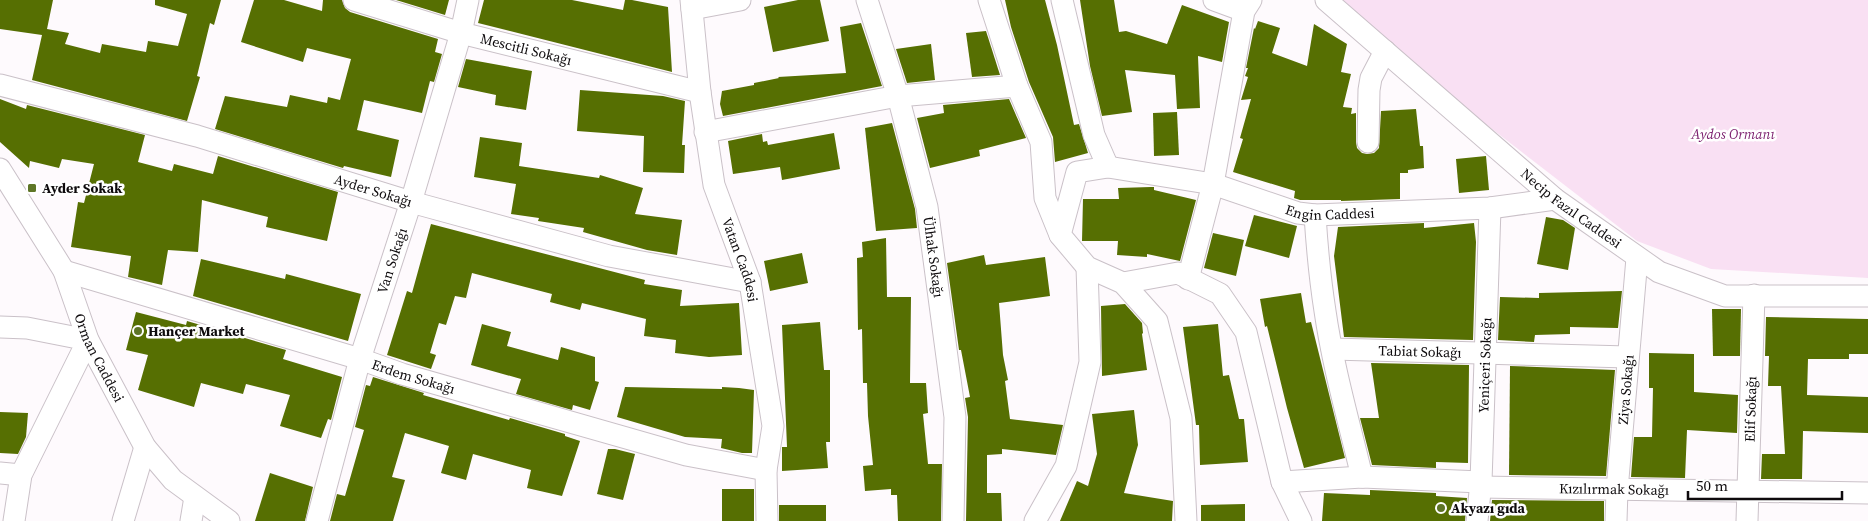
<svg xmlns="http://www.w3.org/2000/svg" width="1868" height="521" font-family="'Source Serif 4',serif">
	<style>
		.green { fill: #f9e0f3 }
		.building { fill: #566f02 }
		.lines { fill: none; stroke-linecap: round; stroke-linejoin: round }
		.minor-casing { stroke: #cac1c8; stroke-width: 23 }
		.minor { stroke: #fff; stroke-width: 21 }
		.poi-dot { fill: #5e7526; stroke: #fff; stroke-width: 2 }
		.labels { text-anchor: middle; stroke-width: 5; stroke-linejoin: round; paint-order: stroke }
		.street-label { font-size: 14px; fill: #0e0b0d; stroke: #fff }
		.park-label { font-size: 14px; font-style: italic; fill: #7b1f6e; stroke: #fff }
		.poi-label { font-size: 14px; font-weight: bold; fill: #0e0b0d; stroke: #fff; text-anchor: start }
	</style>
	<rect width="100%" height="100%" fill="#fefafd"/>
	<path class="green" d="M1325 0H1868V278L1711 269 1637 241Z"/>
	<g class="building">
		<path d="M0 0H53L47 29 69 33 65 44 100 53 102 44 146 52 148 41 178 46 187 14 155 5V0H221L214 25 210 23 197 76 200 77 187 121 32 80 42 35 0 29Z"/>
		<path d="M254 0H284L322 11 323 0H342L345 8 350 12 438 39 435 52 442 54 434 82 430 81 422 113 364 100 357 130 399 140 391 177 344 166 343 168 215 129 225 96 287 107 290 95 327 103 328 97 340 100 351 59 307 48 303 62 241 42Z"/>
		<path d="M396 0H449L445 15Z"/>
		<path d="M484 0H572L623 10 625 0H632L668 7 672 72 478 23Z"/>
		<path d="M798 0H820L829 41 773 52 764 7Z"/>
		<path d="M1005 0H1045L1057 45 1074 125 1079 124 1088 153 1055 162 1053 137 1029 82 1011 27Z"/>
		<path d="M1080 0H1114L1119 32 1126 31 1167 44 1182 5 1229 22 1222 62 1198 56 1200 108 1177 109 1175 75 1125 70 1132 112 1102 116 1090 66Z"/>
		<path d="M1258 21 1280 28 1272 53 1307 66 1314 24 1347 44 1341 72 1351 74 1343 107 1352 108 1351 114 1356 113V142L1357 148 1362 153 1367 154 1374 153 1379 148 1381 111 1416 109 1420 146H1423L1424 168 1408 170V173H1400V199L1341 201V200H1300L1294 198 1295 191 1233 172 1243 139 1240 138 1251 99 1241 100 1248 77 1245 76 1248 68H1246L1254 28 1255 29Z"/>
		<path d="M861 23 882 86 723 116 720 104 722 91 754 85V83L779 78 778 77 846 73 840 27Z"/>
		<path d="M986 31 1000 75 972 77 966 33Z"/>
		<path d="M931 44 935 80 907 83 896 49Z"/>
		<path d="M466 59 532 71 526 110 495 105 496 95 458 87Z"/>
		<path d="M580 90 663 96 685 101 682 145H685L684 173 643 172 644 136 577 131Z"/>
		<path d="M0 99 26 109 27 105 145 135 138 162 172 171 174 164 213 174 218 156 338 192 327 241 266 227 268 217 202 200 198 252 168 250 162 285 128 277 131 256 71 247 78 202 84 203 94 164 62 159 59 168 30 161 29 168 0 142Z"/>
		<path d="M1009 99 1026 138 979 150 980 156 930 168 917 118 944 113 943 105Z"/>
		<path d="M1177 112 1179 155 1154 156 1153 113Z"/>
		<path d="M892 123 915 209 917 228 876 231 865 128Z"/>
		<path d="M834 133 840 169 782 180 780 167 733 174 728 141 762 134 763 142 767 141 768 145Z"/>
		<path d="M480 137 522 143 519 166 599 178 600 175 643 188 635 214 682 220 677 255 647 250 583 232 584 228 538 221 539 218 511 214 516 184 474 177Z"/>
		<path d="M1486 156 1489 190 1459 193 1456 159Z"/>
		<path d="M1151 187H1154V190L1196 200 1180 261 1147 254V257L1117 255 1118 241H1082L1083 199H1119L1118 188Z"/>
		<path d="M1254 215 1297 226 1289 258 1245 246Z"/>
		<path d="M1546 217 1563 220 1575 228 1568 270 1537 264Z"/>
		<path d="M1424 223V228L1474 223 1476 242 1473 340 1344 337 1334 256 1338 227Z"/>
		<path d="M431 224 645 280 644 284 682 290 680 306 739 303 742 355 709 357 675 353 676 340 644 336 646 319 582 303 580 310 550 302 552 294 472 273 466 298 455 296 446 325 439 323 430 353 436 355 431 369 387 355 407 291 412 293Z"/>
		<path d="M1213 233 1244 240 1236 276 1204 268Z"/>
		<path d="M886 238 887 297H911L910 383H926L928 413 923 414 928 464H942L941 521H898L897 495H891V489L865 491 863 466 873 465 868 416 867 383H863L862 329 858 330 857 258 863 257 862 242Z"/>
		<path d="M802 253 808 283 770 291 764 261Z"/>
		<path d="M984 255 986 265 1045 257 1050 296 999 303 1003 355 1008 380 1005 381 1010 419 1063 425 1056 455 1002 449V454L987 455V493H1001L1002 521H966L968 417 965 398 970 397 961 350H959L947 263Z"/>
		<path d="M201 259 285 279 286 274 361 294 348 341 193 296Z"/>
		<path d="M1622 291 1618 328 1570 327V334L1535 335 1534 342 1498 340 1500 297 1539 298V293Z"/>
		<path d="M1301 293 1306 323 1311 322 1345 458 1304 468 1287 408 1267 326 1265 327 1260 299Z"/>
		<path d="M1125 304 1142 323 1143 333 1142 334 1147 370 1102 376 1101 306Z"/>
		<path d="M1712 309H1741L1740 356H1713Z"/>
		<path d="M136 312 186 325 187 321 286 350 283 359 342 377 331 420 328 419 321 438 280 426 290 395 246 384 243 394 201 383 194 407 138 390 148 355 126 350Z"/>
		<path d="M1766 317 1868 319V354H1849V359H1808L1807 395 1868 397V433L1803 431 1802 479H1761L1762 454H1785L1781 386H1768L1769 356H1765Z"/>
		<path d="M820 322 824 370H830V442H826L828 468 782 471V447H787L782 325Z"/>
		<path d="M482 324 511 332 507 346 558 360 561 347 595 357V381L599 382 590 410 573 405 572 410 516 394 521 379 471 365Z"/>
		<path d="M1218 324 1223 376 1229 375 1239 419H1244L1248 462 1200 465 1199 425H1196L1183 327Z"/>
		<path d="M1649 353 1694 354V392L1738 395 1737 433 1687 430 1685 478 1631 477 1634 437H1652L1653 388H1649Z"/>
		<path d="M1371 363 1469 365 1468 463 1436 462V468L1372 465 1360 418H1379Z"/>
		<path d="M1510 366 1615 370 1606 476 1509 475Z"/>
		<path d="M373 377 424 393 423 395 509 420 510 418 565 434V436L580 441 562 496 527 488 531 470 473 454 466 480 441 473 449 446 405 433 392 477 405 480 393 521H330L337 494 345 496 364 430 355 427 366 385 370 386Z"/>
		<path d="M625 387 722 389V387L739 388 754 390 752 453H742L721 448 722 439 685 437 617 417Z"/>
		<path d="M1134 410 1138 445 1124 493 1173 501 1172 521H1060L1077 481 1088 486 1097 454 1092 414Z"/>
		<path d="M0 412 28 413 26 437 18 454 0 453Z"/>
		<path d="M608 449H615L635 454 623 500 597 494Z"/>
		<path d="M270 473 313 487 305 521H255Z"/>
		<rect x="722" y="489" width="32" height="32"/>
		<path d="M1370 490 1436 493V496L1467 498 1465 521H1322L1324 493 1370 495Z"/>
		<path d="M1492 500 1604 501V521H1490Z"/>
		<path d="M1245 504V521H1201V505Z"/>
		<rect x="779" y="505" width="47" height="16"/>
	</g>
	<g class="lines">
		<g class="minor-casing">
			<g id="minor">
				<path id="s1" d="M354 0 461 33 700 92"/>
				<path id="s2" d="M691 0 700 92 714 185 750 282 773 426 766 470 767 521"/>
				<path id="s3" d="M867 0 898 96 927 207 955 417 953 521"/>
				<path d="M989 0 1017 86 1041 142 1045 198 1060 235"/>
				<path d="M1062 0 1094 135 1108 167 1077 172 1060 235 1087 267 1123 283 1157 321 1181 418 1186 521"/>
				<path d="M1214 0 1244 11"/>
				<path id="s4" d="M1326 0 1555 199 1659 272 1725 296H1868"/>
				<path d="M692 9 740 0"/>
				<path id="s5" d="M0 85 197 136 411 202 609 256 750 282"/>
				<path d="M705 132 898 96 1017 86"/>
				<path d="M1368 142 1369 90 1371 78 1385 51"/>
				<path id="s6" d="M1108 167 1213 184 1298 213 1315 215 1490 208 1555 199"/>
				<path id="s7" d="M0 169 64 271 88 340 145 447 173 480 229 521"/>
				<path d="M1315 215C1317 247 1320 279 1325 311 1333 367 1349 422 1362 477"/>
				<path id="s8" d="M64 271 360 359 402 374 686 455 766 470"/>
				<path d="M1188 279 1213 184 1244 11 1251 0"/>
				<path d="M1123 283 1178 273 1220 294 1246 332 1282 482 1301 521"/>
				<path d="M0 327 27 328 88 340 21 475 14 521"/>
				<path id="s9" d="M1332 349 1628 357"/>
				<path d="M0 473 21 475"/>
				<path d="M1282 482 1362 477 1481 482"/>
				<path id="s10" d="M1480 487 1868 493"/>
				<path d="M123 521 145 447"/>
				<path d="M191 521 195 497"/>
				<path id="s11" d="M317 521 360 359 411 202 461 33 468 0"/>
				<path d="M1035 521 1066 466 1090 362 1087 267"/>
				<path id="s12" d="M1477 521 1481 482 1490 208"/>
				<path id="s13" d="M1616 521 1617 490 1637 258"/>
				<path id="s14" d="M1747 521 1754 295"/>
			</g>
		</g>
		<use href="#minor" class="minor"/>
	</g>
	<g class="poi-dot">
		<rect x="27" y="183" width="10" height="10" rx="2.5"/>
		<circle cx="138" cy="331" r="5"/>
		<circle cx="1441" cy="508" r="5"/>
	</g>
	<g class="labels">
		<g class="street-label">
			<text dy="5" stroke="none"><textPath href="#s1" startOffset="179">Mescitli Sokağı</textPath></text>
			<text dy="5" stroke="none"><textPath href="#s5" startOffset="388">Ayder Sokağı</textPath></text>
			<text dy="5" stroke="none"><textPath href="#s4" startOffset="322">Necip Fazıl Caddesi</textPath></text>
			<text dy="5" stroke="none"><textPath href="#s6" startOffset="228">Engin Caddesi</textPath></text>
			<text dy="5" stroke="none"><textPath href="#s3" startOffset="266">Ülhak Sokağı</textPath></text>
			<text dy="5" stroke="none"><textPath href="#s2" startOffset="266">Vatan Caddesi</textPath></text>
			<text dy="5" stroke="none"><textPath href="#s11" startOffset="271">Van Sokağı</textPath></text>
			<text dy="5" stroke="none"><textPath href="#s9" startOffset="88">Tabiat Sokağı</textPath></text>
			<text dy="5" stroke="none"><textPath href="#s7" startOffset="214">Orman Caddesi</textPath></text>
			<text dy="5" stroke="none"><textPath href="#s12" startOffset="156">Yeniçeri Sokağı</textPath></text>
			<text dy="5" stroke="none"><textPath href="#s8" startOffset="365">Erdem Sokağı</textPath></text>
			<text dy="5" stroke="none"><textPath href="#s13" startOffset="132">Ziya Sokağı</textPath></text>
			<text dy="5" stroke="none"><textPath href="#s14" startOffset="112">Elif Sokağı</textPath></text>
			<text dy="5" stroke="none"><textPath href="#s10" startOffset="134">Kızılırmak Sokağı</textPath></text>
		</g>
		<g class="park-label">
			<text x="1733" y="139">Aydos Ormanı</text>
		</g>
		<g class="poi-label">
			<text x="42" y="193">Ayder Sokak</text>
			<text x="148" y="336">Hançer Market</text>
			<text x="1451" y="513">Akyazı gıda</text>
		</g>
	</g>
	<path d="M1688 491v8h154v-8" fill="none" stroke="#0e0b0d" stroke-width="2.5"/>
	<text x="1696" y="491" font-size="15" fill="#0e0b0d" stroke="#ffffff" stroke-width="4" paint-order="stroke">50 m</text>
</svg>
